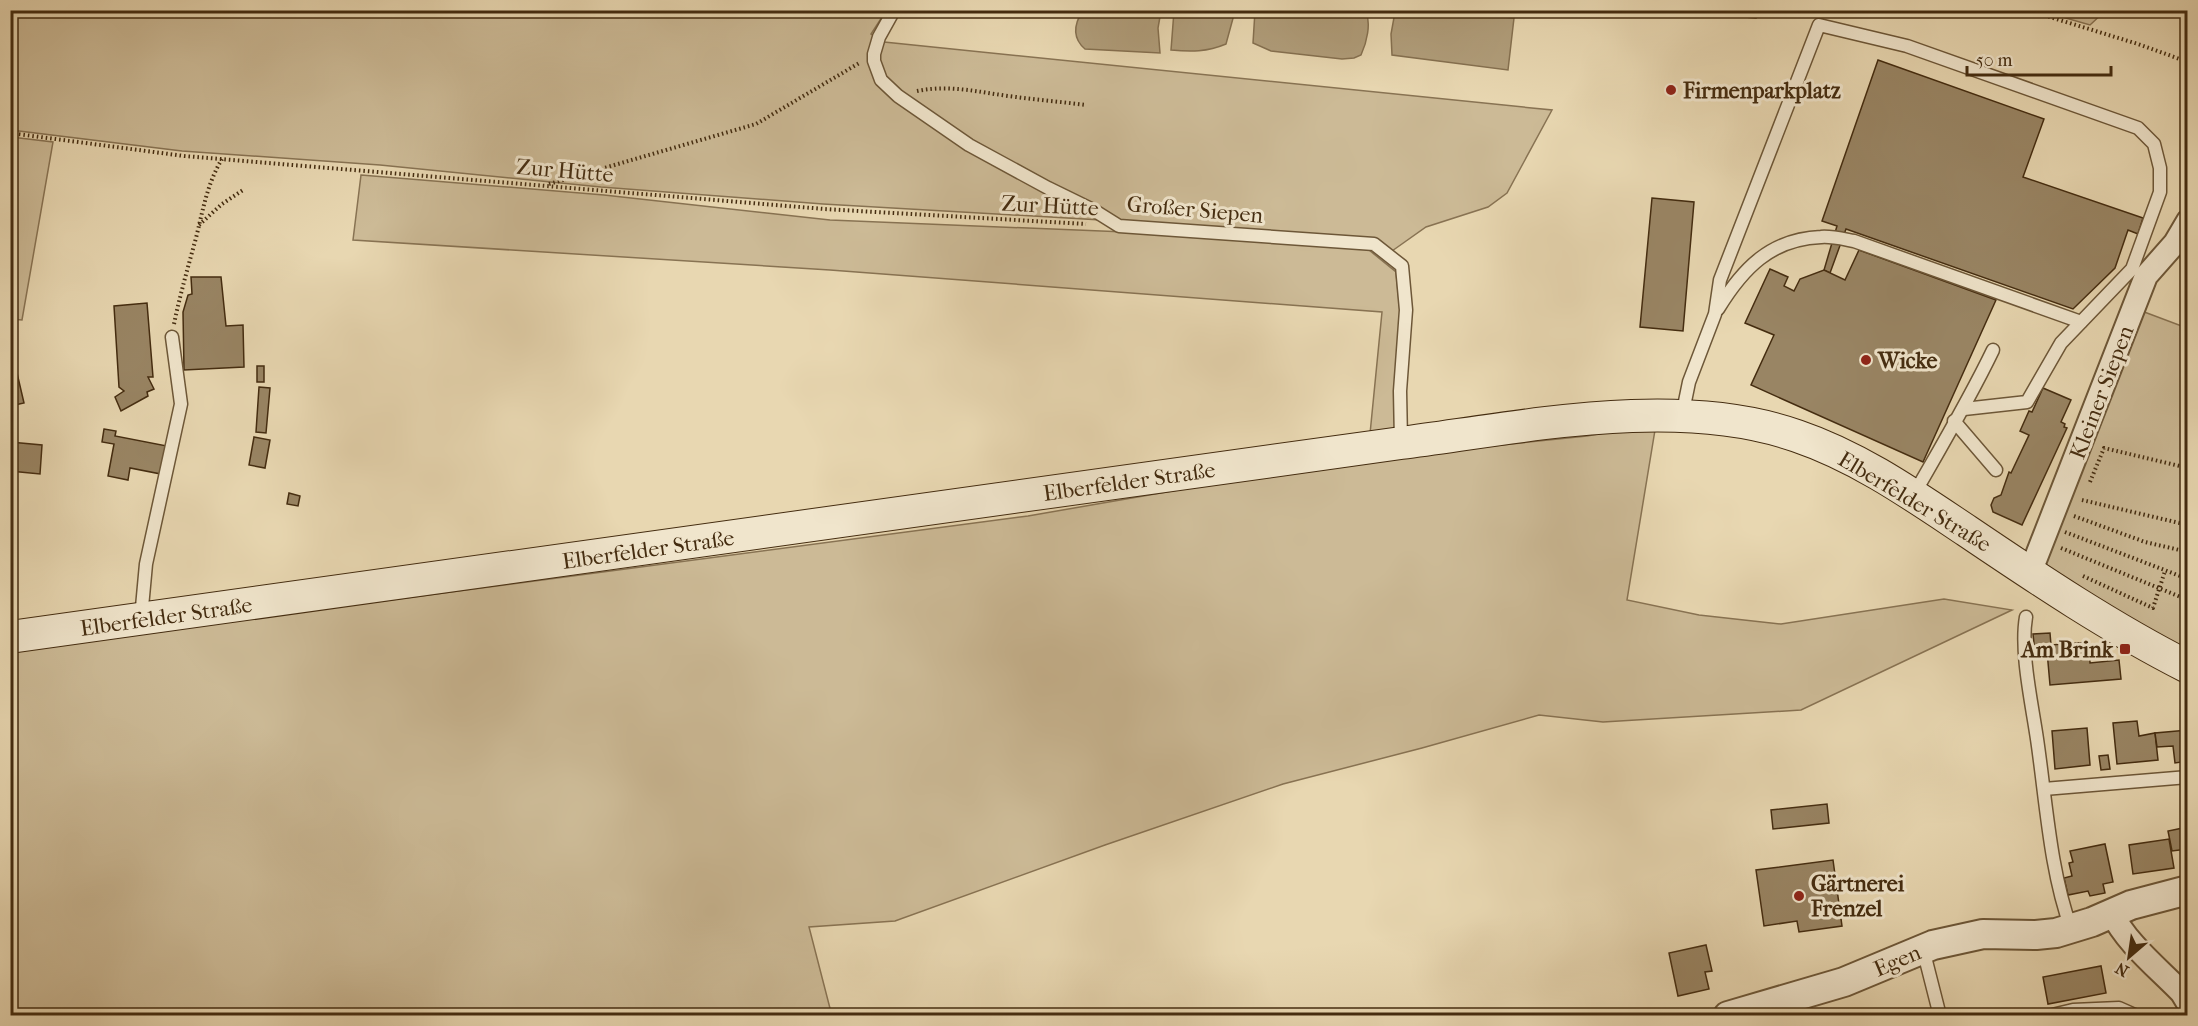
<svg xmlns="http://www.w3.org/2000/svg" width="2198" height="1026" font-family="'IM FELL French Canon',serif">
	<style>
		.green { fill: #ccba96; stroke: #887353; stroke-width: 1.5 }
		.water { fill: #b09d7a; stroke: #857050; stroke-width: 1.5 }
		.building { fill: #998564; stroke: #442c10; stroke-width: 1.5 }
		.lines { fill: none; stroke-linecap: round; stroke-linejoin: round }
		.service-casing { stroke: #6d5738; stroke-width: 15 }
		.minor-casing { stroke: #6d5738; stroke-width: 26 }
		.tertiary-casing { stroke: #6d5738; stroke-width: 32 }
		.secondary-casing { stroke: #442c10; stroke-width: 34 }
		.path { stroke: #442c10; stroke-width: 4; stroke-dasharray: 1.5 3; stroke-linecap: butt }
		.service { stroke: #f0e5cc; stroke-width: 12 }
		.minor { stroke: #f0e5cc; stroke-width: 22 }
		.tertiary { stroke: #f0e5cc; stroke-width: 28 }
		.secondary { stroke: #f0e5cc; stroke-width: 32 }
		.poi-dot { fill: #8f2418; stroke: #f0e5cc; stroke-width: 2 }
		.labels { text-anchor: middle; stroke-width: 6; stroke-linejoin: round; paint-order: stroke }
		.poi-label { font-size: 22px; font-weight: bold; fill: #442c10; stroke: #f0e5cc; text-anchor: start }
		.street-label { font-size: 22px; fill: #442c10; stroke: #f0e5cc }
	</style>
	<rect width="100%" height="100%" fill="#e8d7b1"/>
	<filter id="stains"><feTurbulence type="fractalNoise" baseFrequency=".00333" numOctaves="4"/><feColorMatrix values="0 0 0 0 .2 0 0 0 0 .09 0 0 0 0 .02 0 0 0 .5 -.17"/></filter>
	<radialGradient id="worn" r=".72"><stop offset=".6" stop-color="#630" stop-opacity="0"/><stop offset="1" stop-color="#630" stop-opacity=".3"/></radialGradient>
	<g class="green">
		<path d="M11 10 886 11 871 34 884 42 1552 110 1507 193 1488 207 1426 227 1392 251 1371 242 1101 220 823 204 601 187 380 165 182 151 11 130Z"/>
		<path d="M2041 11 2105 10V11L2090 25Z"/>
		<path d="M11 137 53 142 22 320 11 319Z"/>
		<path d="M361 175 604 195 830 220 1150 233 1342 245 1369 250 1396 272 1400 312 1396 439 1369 444 1382 312 830 270 353 240Z"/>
		<path d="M2139 310 2187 328V654L2039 568Z"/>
		<path d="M1656 424 1627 600 1699 615 1781 624 1944 599 2012 610 1801 710 1603 722 1539 715 1422 748 1283 784 1105 845 895 921 809 927 832 1016 11 1015 10 650 1028 516 1339 462 1587 436Z"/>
	</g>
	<g class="water">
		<path d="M1083 10 1161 11 1158 28 1160 53 1085 49C1072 38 1074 24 1083 10Z"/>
		<path d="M1398 10 1440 11 1514 18 1508 70 1392 55 1391 34 1395 12Z"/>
		<path d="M1174 11H1235L1226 44C1207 52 1191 52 1171 50Z"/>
		<path d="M1255 11H1366C1371 24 1367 42 1361 55L1354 58 1342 59 1271 51 1253 43Z"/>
	</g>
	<g class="building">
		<path d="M1655 10H1756V18Z"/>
		<path d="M1878 60 2044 119 2023 177 2143 218 2138 234 2128 230 2115 268 2073 309 1846 229 1830 273 1824 270 1837 226 1822 221Z"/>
		<path d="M1652 198 1694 202 1683 331 1640 327Z"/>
		<path d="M1859 250 1996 300 1923 462 1751 385 1774 335 1745 323 1770 269 1788 277 1784 286 1794 291 1800 279 1824 270 1845 280Z"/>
		<path d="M191 277H221L226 326 243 325 244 367 184 370 183 312 188 295 192 294Z"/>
		<path d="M147 303 153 377H148L154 389 147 392 148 396 121 411 115 397 124 391 119 387 114 306Z"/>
		<rect x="257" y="366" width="7" height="16"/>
		<path d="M17 373 24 403 10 406V375Z"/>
		<path d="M259 387 270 388 266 433 256 432Z"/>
		<path d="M2043 388 2071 400 2061 422 2065 424 2064 427 2067 428 2022 525 1993 512 1991 505 1994 498 2001 495 2009 472 2011 473 2029 435 2020 431 2029 411 2032 412Z"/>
		<path d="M104 429 116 431 115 436 167 446 161 474 130 468 128 480 108 476 114 444 102 442Z"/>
		<path d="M254 437 270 440 265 468 249 465Z"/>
		<path d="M10 442 42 445 40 474 10 471Z"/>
		<path d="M289 493 300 496 298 506 287 504Z"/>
		<path d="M2050 633 2051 645 2089 642 2090 663 2119 660 2121 679 2050 685 2047 651 2035 653 2033 634Z"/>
		<path d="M2137 721 2139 736 2155 733 2158 760 2117 764 2113 723Z"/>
		<path d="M2087 728 2090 765 2055 769 2052 731Z"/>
		<path d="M2188 730V761L2175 763 2173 746 2157 747 2155 733Z"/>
		<path d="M2108 755 2110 769 2101 770 2099 756Z"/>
		<path d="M1827 804 1829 823 1773 829 1771 810Z"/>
		<path d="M2183 828 2187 849 2172 851 2168 831Z"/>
		<path d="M2169 839 2174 868 2133 874 2129 845Z"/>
		<path d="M2105 844 2113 882 2103 884 2105 893 2090 896 2088 891 2068 895 2064 878 2072 876 2069 863 2073 862 2070 851Z"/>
		<path d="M1833 860 1842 926 1799 932 1797 921 1764 926 1756 870Z"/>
		<path d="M2188 940V970L2181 941Z"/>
		<path d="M1706 945 1712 971 1705 972 1709 989 1678 996 1669 953Z"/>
		<path d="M2101 966 2106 993 2048 1004 2043 977Z"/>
	</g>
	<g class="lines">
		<g class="service-casing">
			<g id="service">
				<path d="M894 10 879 37 874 54V61L881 80 898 96 969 145 1048 188 1095 211 1119 226 1374 244 1402 266 1406 310 1400 391 1401 441"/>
				<path d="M1718 309C1743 268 1771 239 1821 237 1831 236 1843 239 1854 241L2081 322"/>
				<path d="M1682 416 1689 382 1715 314 1720 280 1819 25 1907 46 2138 128 2154 144 2160 168V192L2132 269 2061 343 2027 402 1964 409"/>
				<path d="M1954 421 1996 470"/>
				<path d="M1913 496C1941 447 1969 400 1993 350"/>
				<path d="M2026 617C2020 652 2032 704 2037 739 2046 800 2050 871 2071 928"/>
				<path d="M141 618 146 564 181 404 172 337"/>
				<path d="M2044 789 2188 777"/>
				<path d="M1923 949 1940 1016"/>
				<path d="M2048 1016 2073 1010 2119 1008 2137 1016"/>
			</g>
		</g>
		<g class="minor-casing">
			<g id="minor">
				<path d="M2030 573 2146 276 2175 243 2188 221"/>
				<path d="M2112 913C2125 942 2160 970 2182 993L2188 1003"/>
			</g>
		</g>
		<g class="tertiary-casing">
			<path id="tertiary" d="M1728 1016 1844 982 1933 945 1983 934 2036 935 2056 933 2092 922 2131 905 2188 890"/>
		</g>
		<g class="secondary-casing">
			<path id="secondary" d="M10 637 1401 443C1524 427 1678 394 1797 436 1859 457 1913 495 1967 531 2038 579 2111 628 2188 667"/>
		</g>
		<g class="path">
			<path d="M2027 10 2138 44 2188 62"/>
			<path d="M917 91C951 84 982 93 1016 97 1039 100 1063 102 1086 105"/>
			<path d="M10 133 184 156 824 209 1086 224"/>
			<path d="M549 184 756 124 861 62"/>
			<path d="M199 225 222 204 243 190"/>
			<path d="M174 324C180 295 188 267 196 238 203 210 207 184 222 159"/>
			<path d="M2090 482 2104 448 2188 468"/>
			<path d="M2082 500 2188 525"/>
			<path d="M2074 516 2145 542 2188 552"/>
			<path d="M2065 532 2188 579"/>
			<path d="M2061 548 2188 600"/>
			<path d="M2083 576 2153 608 2165 571"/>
		</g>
		<use href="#service" class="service"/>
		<use href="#minor" class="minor"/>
		<use href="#tertiary" class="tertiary"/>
		<use href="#secondary" class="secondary"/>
	</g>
	<g class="poi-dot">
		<circle cx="1671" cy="90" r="6"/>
		<circle cx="1866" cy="360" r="6"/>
		<rect x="2119" y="643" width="12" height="12" rx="3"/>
		<circle cx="1799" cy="896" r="6"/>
	</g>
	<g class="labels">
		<g class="poi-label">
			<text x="1683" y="98">Firmenparkplatz</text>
			<text x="1878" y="368">Wicke</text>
			<text x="2113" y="657" text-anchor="end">Am Brink</text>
			<text x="1811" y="891">Gärtnerei<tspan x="1811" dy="25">Frenzel</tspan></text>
		</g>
		<g class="street-label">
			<text transform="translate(565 170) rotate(5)" y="8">Zur Hütte</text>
			<text transform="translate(1050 205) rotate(3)" y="8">Zur Hütte</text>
			<text transform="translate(1195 209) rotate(5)" y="8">Großer Siepen</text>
			<text transform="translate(2101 392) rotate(-69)" y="8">Kleiner Siepen</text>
			<text transform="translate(1129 481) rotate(-8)" y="8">Elberfelder Straße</text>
			<text transform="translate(1915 501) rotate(31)" y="8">Elberfelder Straße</text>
			<text transform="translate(648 549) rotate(-8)" y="8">Elberfelder Straße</text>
			<text transform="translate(166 616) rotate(-8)" y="8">Elberfelder Straße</text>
			<text transform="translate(1897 960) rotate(-23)" y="8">Egen</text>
		</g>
	</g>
	<rect width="2198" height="1026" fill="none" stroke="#e8d7b1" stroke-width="36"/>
	<rect x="12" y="12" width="2174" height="1002" fill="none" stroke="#442c10" stroke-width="3"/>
	<rect x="18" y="18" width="2162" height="990" fill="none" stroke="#442c10" stroke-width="1.5"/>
	<g transform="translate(2129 957) rotate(209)" stroke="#f0e5cc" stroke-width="4.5" paint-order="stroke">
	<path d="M0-4.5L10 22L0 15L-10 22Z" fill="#442c10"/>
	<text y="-9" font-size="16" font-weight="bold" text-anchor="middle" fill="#442c10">N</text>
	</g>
	<path d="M1967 66v9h144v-9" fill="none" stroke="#442c10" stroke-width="3"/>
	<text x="1976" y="66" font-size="18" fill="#442c10" stroke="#f0e5cc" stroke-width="4.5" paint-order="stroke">50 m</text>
	<rect width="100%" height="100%" filter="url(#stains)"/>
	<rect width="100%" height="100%" fill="url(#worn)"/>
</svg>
